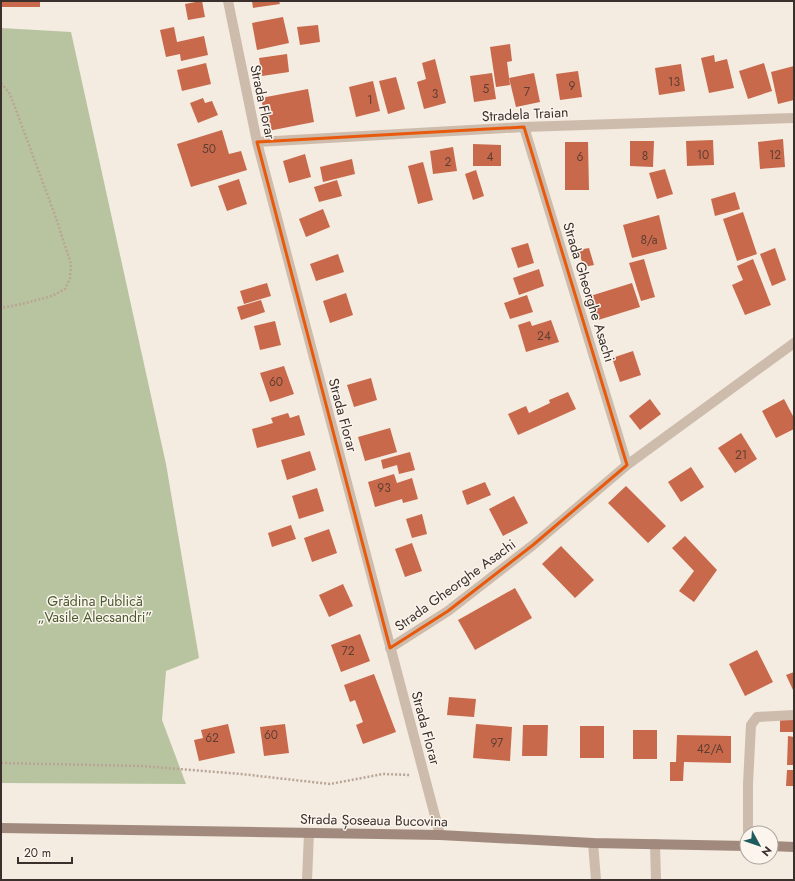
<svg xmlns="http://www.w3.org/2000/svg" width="795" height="881" font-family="Jost,sans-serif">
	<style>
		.green { fill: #b8c4a0 }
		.building { fill: #c8694b }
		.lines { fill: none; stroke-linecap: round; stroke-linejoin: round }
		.path { stroke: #b9a596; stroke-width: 2.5; stroke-dasharray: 2 2; stroke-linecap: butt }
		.service { stroke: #cdbbac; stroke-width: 10 }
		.minor { stroke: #cdbbac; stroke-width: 10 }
		.tertiary { stroke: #cdbbac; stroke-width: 10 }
		.secondary { stroke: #a18a7d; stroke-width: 10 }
		.marked { fill: none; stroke: #e8590c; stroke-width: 3; stroke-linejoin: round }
		.labels { text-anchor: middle; stroke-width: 3; stroke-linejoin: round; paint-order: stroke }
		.number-label { font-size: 12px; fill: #5e3e33 }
		.street-label { font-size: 14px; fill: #3b302b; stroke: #fbf5ee }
		.park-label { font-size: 14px; fill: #4a5a2e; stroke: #fbf5ee }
	</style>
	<rect width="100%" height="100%" fill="#f4ebe1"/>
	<path class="green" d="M1 28 71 32 166 464 199 658 166 671 162 720 186 784 1 783Z"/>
	<g class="building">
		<rect x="1" y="1" width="39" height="6"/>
		<path d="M201 1H202L205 17 188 20 185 4Z"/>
		<path d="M252 1H279L280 4 253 8Z"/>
		<path d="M283 17 289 43 257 50 252 23Z"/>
		<path d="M318 25 320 42 300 45 297 27Z"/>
		<path d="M174 27 177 42 204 36 208 55 181 61 180 54 166 57 160 30Z"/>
		<path d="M510 44 512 61 507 62 510 85 496 87 490 47Z"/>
		<path d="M287 54 289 72 262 76 259 58Z"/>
		<path d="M714 55 715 62 727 59 734 88 709 93 701 58Z"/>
		<path d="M435 59 446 103 424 109 417 82 426 79 422 63Z"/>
		<path d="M206 63 211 84 182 91 177 70Z"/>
		<path d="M764 63 772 91 748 99 739 71Z"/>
		<path d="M681 64 685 91 659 95 655 68Z"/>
		<path d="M794 66V100L778 104 771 72Z"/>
		<path d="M578 71 582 97 560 100 556 74Z"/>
		<path d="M492 73 496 99 474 102 470 76Z"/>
		<path d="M534 73 540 102 516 107 509 78Z"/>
		<path d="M396 77 405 109 388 114 379 81Z"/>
		<path d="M373 81 380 111 356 117 349 87Z"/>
		<path d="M308 89 314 122 268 131 261 98Z"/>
		<path d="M203 98 205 103 212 101 218 115 198 123 190 103Z"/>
		<path d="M222 130 229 154 241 151 247 170 191 187 177 144Z"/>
		<path d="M783 139 785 167 760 169 758 142Z"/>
		<path d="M713 140 714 165 687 166 686 141Z"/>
		<path d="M630 141H654L653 167 630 166Z"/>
		<path d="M565 142H588L589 190H565Z"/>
		<path d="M473 144 501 145V166H473Z"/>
		<path d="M453 147 457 171 433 174 430 151Z"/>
		<path d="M305 154 311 177 289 183 283 161Z"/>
		<path d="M352 159 355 174 323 182 320 167Z"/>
		<path d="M423 162 433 200 418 204 408 166Z"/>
		<path d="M665 169 673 194 657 199 649 173Z"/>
		<path d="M476 170 484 196 473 200 465 174Z"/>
		<path d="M239 179 247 204 227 211 218 186Z"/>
		<path d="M337 180 342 196 319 202 314 187Z"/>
		<path d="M735 192 740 209 715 216 711 199Z"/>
		<path d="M323 209 330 227 306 237 299 219Z"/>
		<path d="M743 212 757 254 737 261 723 219Z"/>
		<path d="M659 215 667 249 632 258 623 225Z"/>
		<path d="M528 243 534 263 518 268 511 248Z"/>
		<path d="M589 248 594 265 584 267 578 250Z"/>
		<path d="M775 248 786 280 772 286 760 254Z"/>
		<path d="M338 254 344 272 316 281 310 264Z"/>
		<path d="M644 259 655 297 641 301 629 263Z"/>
		<path d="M753 259 771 305 745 315 732 285 743 280 737 266Z"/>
		<path d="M539 269 544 286 519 295 513 278Z"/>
		<path d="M267 283 271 296 244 304 240 291Z"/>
		<path d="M632 283 640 307 595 321 587 297Z"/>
		<path d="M346 293 353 315 330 323 323 301Z"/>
		<path d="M527 295 533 312 510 319 504 303Z"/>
		<path d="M261 300 265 312 241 320 237 307Z"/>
		<path d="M551 320 559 342 526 352 518 325 530 321 532 326Z"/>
		<path d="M275 321 281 345 260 350 254 326Z"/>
		<path d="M633 351 641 375 620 382 612 358Z"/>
		<path d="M284 366 294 394 270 402 260 373Z"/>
		<path d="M371 378 377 400 354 407 347 385Z"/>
		<path d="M568 392 576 409 518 435 508 414 526 406 529 413 550 403 549 400Z"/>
		<path d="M650 399 661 414 640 430 629 416Z"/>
		<path d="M784 399 794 418V429L776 438 762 411Z"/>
		<path d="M288 413 290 418 299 415 305 435 257 448 252 429 273 423 271 418Z"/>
		<path d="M390 428 397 452 365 461 358 437Z"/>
		<path d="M741 433 757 459 735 473 718 448Z"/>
		<path d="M310 451 316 470 287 480 281 460Z"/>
		<path d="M410 452 415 470 399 474 397 465 383 469 381 460Z"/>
		<path d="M691 467 704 487 681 502 668 482Z"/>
		<path d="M394 474 397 483 412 478 418 499 403 503 402 499 375 507 368 482Z"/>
		<path d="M485 482 491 495 467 505 462 491Z"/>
		<path d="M626 486 666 526 648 543 608 503Z"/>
		<path d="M317 488 324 511 299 519 292 496Z"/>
		<path d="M514 496 528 523 503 536 489 509Z"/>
		<path d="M422 514 427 534 412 538 406 519Z"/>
		<path d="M291 525 296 539 272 547 268 533Z"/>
		<path d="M329 529 337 553 312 562 304 538Z"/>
		<path d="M685 536 717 570 694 602 679 591 694 571 672 548Z"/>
		<path d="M412 543 422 571 405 577 395 549Z"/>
		<path d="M561 546 594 580 575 598 542 564Z"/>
		<path d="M343 584 353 606 329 617 319 595Z"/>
		<path d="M515 588 532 618 475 650 458 620Z"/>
		<path d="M360 634 370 661 341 672 331 645Z"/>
		<path d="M757 650 773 682 745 696 729 664Z"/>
		<path d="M794 672V692L786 675Z"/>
		<path d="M374 674 396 732 363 744 356 725 363 722 355 700 350 702 344 685Z"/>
		<path d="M449 697 476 699 474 717 447 715Z"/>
		<path d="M794 719V732H780V720Z"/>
		<path d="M228 724 235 753 199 761 194 740 203 738 201 730Z"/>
		<path d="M285 724 289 753 264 756 260 727Z"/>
		<path d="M476 724 512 727 510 761 473 758Z"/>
		<path d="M523 725H548L547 756H522Z"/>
		<rect x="580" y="726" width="24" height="32"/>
		<rect x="633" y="730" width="24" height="29"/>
		<path d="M677 735 731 736V763L684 762 683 781H670V762H676Z"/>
		<path d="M788 736 794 737V765H787Z"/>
		<path d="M787 770H794V786H786Z"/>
	</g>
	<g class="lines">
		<g class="path">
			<path d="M1 83 10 94 55 215 71 264 70 279 65 289 52 296 22 304 1 308"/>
			<path d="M1 763 142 766 241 774 330 784 383 774 410 775"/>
		</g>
		<g class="service">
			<path d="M593 843 596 880"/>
			<path d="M307 880 309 833"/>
		</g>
		<g class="minor">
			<path d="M524 127 627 465"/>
			<path d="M257 142 524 127 794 118"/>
			<path d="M390 648 448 611 533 545 627 465 794 343"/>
			<path d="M748 833V784L751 725 757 717 794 715"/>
		</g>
		<g class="tertiary">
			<path d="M228 1 257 142 440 835"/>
			<path d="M655 844 656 880"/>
		</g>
		<g class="secondary">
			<path d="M1 828 440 835 593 843 747 846"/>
			<path d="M771 846 794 847"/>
		</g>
	</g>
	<path class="marked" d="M524 127 627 465 533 545 448 611 390 648 257 142Z"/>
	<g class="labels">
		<g class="number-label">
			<text x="674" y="86">13</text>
			<text x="572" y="90">9</text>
			<text x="486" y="93">5</text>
			<text x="527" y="96">7</text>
			<text x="435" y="98">3</text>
			<text x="370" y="104">1</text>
			<text x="209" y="153">50</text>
			<text x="703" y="159">10</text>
			<text x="775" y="159">12</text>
			<text x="645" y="160">8</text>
			<text x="490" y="161">4</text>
			<text x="580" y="161">6</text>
			<text x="448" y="166">2</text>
			<text x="649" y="244">8/a</text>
			<text x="544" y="340">24</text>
			<text x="276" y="386">60</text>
			<text x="741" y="459">21</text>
			<text x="384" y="492">93</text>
			<text x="348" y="655">72</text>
			<text x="271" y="739">60</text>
			<text x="212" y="742">62</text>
			<text x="497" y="747">97</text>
			<text x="710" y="753">42/A</text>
		</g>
		<g class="street-label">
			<text transform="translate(263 102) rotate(78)" y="5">Strada Florar</text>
			<text transform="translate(525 114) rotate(-3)" y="5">Stradela Traian</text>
			<text transform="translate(589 292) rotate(73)" y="5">Strada Gheorghe Asachi</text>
			<text transform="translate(343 415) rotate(75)" y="5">Strada Florar</text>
			<text transform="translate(455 585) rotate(-36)" y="5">Strada Gheorghe Asachi</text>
			<text transform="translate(426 728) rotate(75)" y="5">Strada Florar</text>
			<text transform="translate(374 820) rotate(1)" y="5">Strada Șoseaua Bucovina</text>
		</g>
		<g class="park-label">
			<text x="95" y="606">Grădina Publică<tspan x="95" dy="16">„Vasile Alecsandri”</tspan></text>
		</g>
	</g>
	<rect width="795" height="881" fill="none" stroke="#3b302b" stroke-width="4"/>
	<g transform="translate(759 845) rotate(130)"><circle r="19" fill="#fbf5ee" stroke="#aea6a0"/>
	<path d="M0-3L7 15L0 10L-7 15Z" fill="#1f5a5e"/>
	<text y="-6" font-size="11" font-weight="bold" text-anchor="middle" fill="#3b302b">N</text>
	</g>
	<path d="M18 857v6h54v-6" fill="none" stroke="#3b302b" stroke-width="2"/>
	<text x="24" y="857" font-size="12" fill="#3b302b" stroke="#fbf5ee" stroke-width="3" paint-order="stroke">20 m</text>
</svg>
